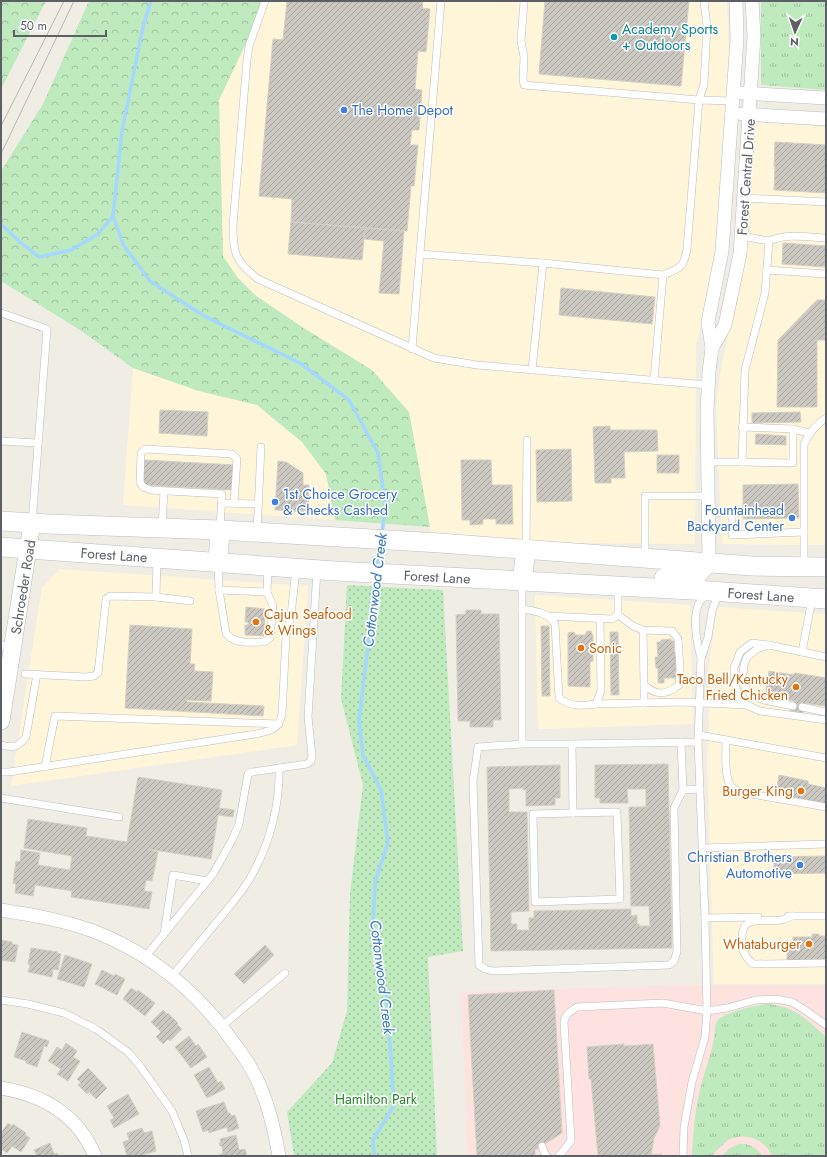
<svg xmlns="http://www.w3.org/2000/svg" width="827" height="1157" font-family="Jost,sans-serif">
	<style>
		.commercial { fill: #fff6da }
		.medical { fill: #fee2df }
		.grass { fill: url(#grass-tufts) }
		.forest { fill: url(#forest-crowns) }
		.park { fill: url(#park-dots) }
		.lines { fill: none; stroke-linecap: round; stroke-linejoin: round }
		.stream { stroke: #a5d8ff; stroke-width: 3.5 }
		.building { fill: url(#building-hatch); stroke: #d5cfc2 }
		.service-casing { stroke: #b9bcc1; stroke-width: 8 }
		.minor-casing { stroke: #b9bcc1; stroke-width: 14 }
		.tertiary-casing { stroke: #b9bcc1; stroke-width: 18 }
		.secondary-casing { stroke: #b9bdc3; stroke-width: 20 }
		.service { stroke: #fff; stroke-width: 7 }
		.minor { stroke: #fff; stroke-width: 13 }
		.tertiary { stroke: #fff; stroke-width: 17 }
		.secondary { stroke: #fff; stroke-width: 19 }
		.tram { stroke: #b5b6b7; stroke-width: 1 }
		.culture-dot { fill: #0f9aa8; stroke: #fff; stroke-width: 1.5 }
		.shop-dot { fill: #3f7fe0; stroke: #fff; stroke-width: 1.5 }
		.food-dot { fill: #e8710a; stroke: #fff; stroke-width: 1.5 }
		.labels { text-anchor: middle; stroke-width: 3; stroke-linejoin: round; paint-order: stroke }
		.culture-label { font-size: 14px; fill: #0d838f; stroke: #fff; text-anchor: start }
		.shop-label { font-size: 14px; fill: #366cbe; stroke: #fff; text-anchor: start }
		.street-label { font-size: 14px; fill: #5c6066; stroke: #fff }
		.food-label { font-size: 14px; fill: #c56008; stroke: #fff; text-anchor: end }
		.park-label { font-size: 14px; fill: #2c8530; stroke: #fff }
		.water-label { font-size: 15px; font-style: italic; fill: #3778bc; stroke: #fff }
	</style>
	<defs>
		<pattern id="grass-tufts" width="24" height="20" patternUnits="userSpaceOnUse"><rect width="24" height="20" fill="#beeabe"/><path d="M3 7l-1-3M5 7V3M7 7l1-3M15 17l-1-3M17 17v-4M19 17l1-3" fill="none" stroke="#9ec19e"/></pattern>
		<pattern id="forest-crowns" width="20" height="18" patternUnits="userSpaceOnUse"><rect width="20" height="18" fill="#beeabe"/><path d="M2 6a3 3 0 1 1 6 0M12 15a3 3 0 1 1 6 0" fill="none" stroke="#9ec19e"/></pattern>
		<pattern id="park-dots" width="8" height="8" patternUnits="userSpaceOnUse"><rect width="8" height="8" fill="#beeabe"/><path d="M2 2h.1M6 6h.1" fill="none" stroke="#9ec19e" stroke-width="1.8" stroke-linecap="round"/></pattern>
		<pattern id="building-hatch" width="6" height="6" patternUnits="userSpaceOnUse"><rect width="6" height="6" fill="#cbc8c1"/><path d="M-1 1l2-2M0 6l6-6M5 7l2-2" fill="none" stroke="#a8a6a1"/></pattern>
	</defs>
	<rect width="100%" height="100%" fill="#f0ede4"/>
	<g class="commercial">
		<path d="M266 1H727L729 57 713 279 696 344 695 544 432 542 409 412 302 327 255 295 237 277 223 256 219 100Z"/>
		<path d="M755 122 826 127V545L722 544 716 404 721 368 744 266Z"/>
		<path d="M133 368 199 391 257 405 302 442 326 474 335 520 123 505Z"/>
		<path d="M60 569 308 586 297 745 11 786 42 587Z"/>
		<path d="M535 595 690 605 693 724 538 729Z"/>
		<path d="M717 607 826 614V984H714L707 758 709 724 708 673Z"/>
	</g>
	<path class="medical" d="M684 985 826 986V1156H468L461 992Z"/>
	<g class="grass">
		<path d="M761 1H826V90L761 85Z"/>
		<path d="M768 1004C796 1007 806 1019 826 1037V1156H772C766 1140 746 1132 730 1139 723 1143 717 1151 711 1156H692C693 1133 695 1109 701 1086 705 1070 711 1055 714 1039 715 1033 714 1023 719 1019 729 1011 756 1005 768 1004Z"/>
		<path d="M738 1144C749 1143 756 1147 762 1156H721L729 1149Z"/>
	</g>
	<g class="forest">
		<path d="M1 1H46L1 89Z"/>
		<path d="M89 1H266L219 100 223 256 237 277 255 295 302 327 372 370 409 412 430 527 335 520 326 474 302 442 257 405 199 391 133 368 80 330 1 281V171L43 104Z"/>
	</g>
	<path class="park" d="M347 585 443 590 463 951 428 957 437 1156H294L287 1112 332 1063 347 1011 350 894 363 785 341 699Z"/>
	<g class="lines">
		<g class="stream">
			<path d="M151 1 143 27 122 131 113 216 124 246 150 281 204 316 300 363 349 400 378 453 385 504 382 535"/>
			<path d="M1 224 20 242 39 257 71 250 98 234 113 216"/>
			<path d="M377 568 380 545"/>
			<path d="M374 1156 373 1140 394 1105 387 999 373 925 375 882 388 843 381 790 363 755 359 721 376 578"/>
		</g>
	</g>
	<g class="building">
		<path d="M287 1H423L422 8 430 9 426 52 418 51 415 89 422 90 419 130H412L410 145H418L414 186H411L407 231 291 222 292 199 259 196 273 39 283 40Z"/>
		<path d="M545 1H689L681 86 539 74Z"/>
		<path d="M775 142 826 145V193L774 190 775 166H774Z"/>
		<path d="M291 222 365 228 362 260 288 254Z"/>
		<path d="M365 228 404 231 399 294 379 293 384 241 364 239Z"/>
		<path d="M783 243 826 246V267L782 264Z"/>
		<path d="M561 288 655 297 652 324 559 315Z"/>
		<path d="M817 300H826V340H817V407H777L778 340Z"/>
		<path d="M160 410 208 412 207 436 159 433Z"/>
		<path d="M800 412 801 422 752 423V413Z"/>
		<path d="M610 426V430H657L658 451 624 452 625 478H611V483H595L593 427Z"/>
		<path d="M756 434 786 436V445L755 444Z"/>
		<path d="M571 449 572 501 537 502 536 450Z"/>
		<rect x="657" y="455" width="22" height="18"/>
		<path d="M144 460 235 465 233 490 143 485Z"/>
		<path d="M461 460H491L492 485H512L513 524H496V519H483V524L470 525V520H462Z"/>
		<path d="M278 461 286 462 303 473V485H309L308 512 275 510Z"/>
		<path d="M798 484 799 518 743 519V485Z"/>
		<path d="M246 607 265 609 264 636 245 635V625H248V622H245Z"/>
		<path d="M466 610H481V614H499L501 720H493V727H470V721H458L456 615 466 614Z"/>
		<path d="M130 625 192 629 190 664H195L194 671 213 672 211 701 187 700V702L264 706 263 716 125 708Z"/>
		<path d="M541 626H549L550 696H542Z"/>
		<path d="M587 631H591L593 636V661L590 662V687L568 686V633L572 632 575 633V635H585Z"/>
		<path d="M610 632H618L619 695H611Z"/>
		<path d="M671 639V641H674V652H676V678H664V683H658V668H656L655 657H658L657 642H661V640Z"/>
		<path d="M769 671 794 675 795 673 826 678V706L802 703 801 710 803 711V713L790 711V708H793L794 701 774 697V699L765 697Z"/>
		<path d="M668 764 672 948 491 951 487 767 560 765V798H555V805L526 806V790H523V788L509 789V812H527L529 911 511 912V924H517V930H529V918H534V911L631 909V916L637 915V924H639V926H650L649 906H631L629 807H646V789H627L628 803H600V798H595V765Z"/>
		<path d="M779 775 808 781V784L826 788V805L776 795Z"/>
		<path d="M138 777 222 790 219 808 234 810 233 817 218 815 211 859 148 849 158 852 152 881 146 880 144 891 152 892 149 909 71 897 72 891 35 885 33 896 15 893 16 884 13 883 16 861 20 862 21 850 40 853 38 865 70 870 72 856 24 848 28 819 87 828 86 836 127 842Z"/>
		<path d="M826 856V873L774 874V857Z"/>
		<path d="M812 934H819V936H826V960L787 961V950H793V937H812Z"/>
		<path d="M1 940 12 942V944L18 945 15 962 1 960Z"/>
		<path d="M265 945 274 955 244 984 234 974Z"/>
		<path d="M31 948 58 952 57 953 61 954 58 970 53 969 52 977 28 972 30 965 28 964Z"/>
		<path d="M65 955 92 964 84 987 57 979Z"/>
		<path d="M102 970 114 976 115 974 125 979 117 995 95 984Z"/>
		<path d="M131 988 137 992 138 990 155 1003 145 1016 123 999Z"/>
		<path d="M554 990 562 1133 535 1150V1156H477L468 995Z"/>
		<path d="M163 1010 167 1014 168 1013 178 1023 177 1024 182 1029 170 1041 168 1039 163 1044 156 1037 161 1032 151 1022Z"/>
		<path d="M22 1032 49 1041 47 1047 44 1046 37 1067 26 1063V1061L14 1057Z"/>
		<path d="M189 1036 196 1046 198 1044 207 1057 191 1068 175 1047Z"/>
		<path d="M66 1043 77 1051 73 1057 80 1061 68 1081 57 1074 61 1069 48 1061 57 1047 62 1050Z"/>
		<path d="M624 1044V1046L653 1044 660 1126 654 1138 651 1155 662 1154V1156H598L591 1079H589L587 1047Z"/>
		<path d="M209 1067 218 1083 221 1081 225 1089 207 1098 194 1075Z"/>
		<path d="M88 1068 107 1088 96 1099 89 1092 87 1094 78 1085 81 1083 77 1079Z"/>
		<path d="M128 1094 139 1114 114 1128 110 1120 114 1118 107 1106Z"/>
		<path d="M224 1102 228 1113H230L231 1116 235 1115 239 1128 228 1132 227 1127 209 1133 208 1130 203 1132 196 1111Z"/>
		<path d="M8 1123 12 1126 13 1124 26 1133 25 1135 30 1138 21 1152 12 1146 7 1153 1 1149V1133Z"/>
		<path d="M142 1128 144 1133 152 1131 156 1151 139 1156H127L123 1142 129 1140 127 1133Z"/>
		<path d="M236 1135 239 1150 245 1149 247 1156H217L223 1153 222 1146H220L219 1143H221L220 1139Z"/>
		<path d="M50 1143 54 1154 57 1153 58 1156H37L34 1150Z"/>
	</g>
	<g class="lines">
		<g class="service-casing">
			<g id="service">
				<path d="M265 1 249 46 247 60 233 225C233 254 235 261 258 279L434 358 477 365 708 385"/>
				<path d="M524 1 521 41 524 57 523 79 524 85 699 100 704 84 707 26 704 1"/>
				<path d="M744 198 826 202"/>
				<path d="M769 241C787 233 807 237 826 238"/>
				<path d="M420 254 543 263 663 275 654 380"/>
				<path d="M767 270 826 274"/>
				<path d="M663 275C681 268 684 267 687 249L699 100 733 101"/>
				<path d="M1 313 47 329 32 523"/>
				<path d="M412 349 441 1"/>
				<path d="M532 370 543 263"/>
				<path d="M742 427 793 429 809 433"/>
				<path d="M1 441 38 443"/>
				<path d="M708 462H742L745 370 765 293 769 241 742 236"/>
				<path d="M742 462 793 463V429"/>
				<path d="M221 503 258 504"/>
				<path d="M708 513H732V535L804 532"/>
				<path d="M162 527 164 491"/>
				<path d="M220 529 222 494 151 490 143 487 140 482 141 453 145 449 232 454 237 459 234 503"/>
				<path d="M257 532 261 447"/>
				<path d="M526 549 527 440"/>
				<path d="M645 558V496H708"/>
				<path d="M218 563 219 590 267 592 268 567"/>
				<path d="M804 566V444C810 433 815 425 826 418"/>
				<path d="M522 581V744L478 747 473 782 479 965 485 969 492 971 669 965 674 961 677 952 674 808 683 790 700 789"/>
				<path d="M618 586V615L633 626 643 630 672 631 678 639 680 669 679 685C667 695 656 696 644 685L643 630"/>
				<path d="M219 590 226 633C234 645 251 642 264 642L270 638 273 606 267 592"/>
				<path d="M156 597 190 601"/>
				<path d="M522 609C534 611 548 612 555 624L559 698C570 707 583 706 596 704L601 691 600 619"/>
				<path d="M548 616 612 619 618 615"/>
				<path d="M1 645 13 647"/>
				<path d="M769 645 752 643 740 652 734 668V677L738 697 747 705 760 711 826 720"/>
				<path d="M802 652 812 599"/>
				<path d="M701 658C697 643 691 614 701 600 703 598 706 595 708 593"/>
				<path d="M25 674 86 677 94 676 98 673 106 599 110 596 156 597 157 560"/>
				<path d="M644 685V703"/>
				<path d="M596 704 681 702 747 705"/>
				<path d="M793 706 764 700 751 695 742 682 744 665 747 657 757 649 769 645 826 657"/>
				<path d="M802 707 826 712"/>
				<path d="M699 735 826 758"/>
				<path d="M726 740C726 751 724 774 730 785 732 789 736 790 740 792L826 807"/>
				<path d="M681 742 683 790"/>
				<path d="M522 744H572"/>
				<path d="M1 745C14 748 17 748 26 737L37 674"/>
				<path d="M45 767 55 716 279 724"/>
				<path d="M1 772H9L256 734C271 730 277 731 282 715L286 636 291 615 296 569"/>
				<path d="M1 798 119 817"/>
				<path d="M617 812 620 899 535 902 533 814Z"/>
				<path d="M573 813 572 744 698 742"/>
				<path d="M703 848 826 844"/>
				<path d="M788 916H826"/>
				<path d="M792 916C788 918 784 920 781 920 762 923 741 913 742 940 742 951 745 957 753 964L826 963"/>
				<path d="M705 918 758 917"/>
				<path d="M164 934 173 875 207 881"/>
				<path d="M145 957 213 874 232 840 239 824 248 774 252 772 307 764 311 761 312 756 308 717 317 570"/>
				<path d="M172 976C188 957 204 937 221 917 232 903 245 889 253 873 270 842 280 804 279 768"/>
				<path d="M1 1000 28 1004 64 1013 96 1029 128 1052 140 1066 172 1111 184 1140 188 1156"/>
				<path d="M222 1026 285 973"/>
				<path d="M542 1146 544 1152 547 1156"/>
				<path d="M559 1156 571 1141 564 1022C565 1014 570 1012 577 1007L663 1003 707 1011 727 1008 756 1000 776 999 792 1002 805 1010 826 1025"/>
				<path d="M683 1156 684 1127 692 1082 705 1037 707 1011 705 918 698 742 701 659 708 637 712 611 719 592"/>
			</g>
		</g>
		<g class="minor-casing">
			<g id="minor">
				<path d="M742 93 826 98"/>
				<path d="M742 114 826 119"/>
				<path d="M712 348 725 325 740 254 754 36 752 1"/>
				<path d="M709 562 707 411 709 372 712 348 708 322 722 251 737 39 736 1"/>
				<path d="M1 910C32 915 63 920 93 931 150 953 198 992 233 1042 244 1056 255 1072 261 1089 270 1110 275 1133 279 1156"/>
				<path d="M1 1088C44 1095 78 1115 95 1156"/>
			</g>
		</g>
		<g class="tertiary-casing">
			<path id="tertiary" d="M1 721 32 523"/>
		</g>
		<g class="secondary-casing">
			<g id="secondary">
				<path d="M1 521 48 524 220 530 440 543 752 566 826 567"/>
				<path d="M1 547 335 571 710 591 826 599"/>
				<path d="M218 562 220 530"/>
				<path d="M664 578H678L697 575 709 562"/>
				<path d="M522 581 526 550"/>
			</g>
		</g>
		<use href="#service" class="service"/>
		<use href="#minor" class="minor"/>
		<use href="#tertiary" class="tertiary"/>
		<use href="#secondary" class="secondary"/>
		<g class="tram">
			<path d="M1 126 64 1"/>
			<path d="M1 154 74 1"/>
		</g>
	</g>
	<circle class="culture-dot" cx="614" cy="37" r="4"/>
	<g class="shop-dot">
		<circle cx="344" cy="110" r="4"/>
		<circle cx="275" cy="502" r="4"/>
		<circle cx="792" cy="518" r="4"/>
		<circle cx="800" cy="865" r="4"/>
	</g>
	<g class="food-dot">
		<circle cx="256" cy="622" r="4"/>
		<circle cx="581" cy="648" r="4"/>
		<circle cx="796" cy="687" r="4"/>
		<circle cx="801" cy="791" r="4"/>
		<circle cx="809" cy="944" r="4"/>
	</g>
	<g class="labels">
		<g class="culture-label">
			<text x="622" y="34">Academy Sports<tspan x="622" dy="16">+ Outdoors</tspan></text>
		</g>
		<g class="shop-label">
			<text x="352" y="115">The Home Depot</text>
			<text x="283" y="499">1st Choice Grocery<tspan x="283" dy="16">&amp; Checks Cashed</tspan></text>
			<text x="784" y="515" text-anchor="end">Fountainhead<tspan x="784" dy="16">Backyard Center</tspan></text>
			<text x="792" y="862" text-anchor="end">Christian Brothers<tspan x="792" dy="16">Automotive</tspan></text>
		</g>
		<g class="street-label">
			<text transform="translate(746 177) rotate(-86)" y="5">Forest Central Drive</text>
			<text transform="translate(114 555) rotate(4)" y="5">Forest Lane</text>
			<text transform="translate(437 577) rotate(3)" y="5">Forest Lane</text>
			<text transform="translate(23 587) rotate(-81)" y="5">Schroeder Road</text>
			<text transform="translate(761 595) rotate(4)" y="5">Forest Lane</text>
		</g>
		<g class="food-label">
			<text x="264" y="619" text-anchor="start">Cajun Seafood<tspan x="264" dy="16">&amp; Wings</tspan></text>
			<text x="589" y="653" text-anchor="start">Sonic</text>
			<text x="788" y="684">Taco Bell/Kentucky<tspan x="788" dy="16">Fried Chicken</tspan></text>
			<text x="793" y="796">Burger King</text>
			<text x="801" y="949">Whataburger</text>
		</g>
		<g class="park-label">
			<text x="376" y="1104">Hamilton Park</text>
		</g>
		<g class="water-label">
			<text transform="translate(375 590) rotate(-83)" y="5">Cottonwood Creek</text>
			<text transform="translate(382 977) rotate(83)" y="5">Cottonwood Creek</text>
		</g>
	</g>
	<rect width="827" height="1157" fill="none" stroke="#5c6066" stroke-width="4"/>
	<g transform="translate(795 32) rotate(183)" stroke="#ffffff" stroke-width="3" paint-order="stroke">
	<path d="M0-3L7 15L0 10L-7 15Z" fill="#5c6066"/>
	<text y="-6" font-size="11" font-weight="bold" text-anchor="middle" fill="#5c6066">N</text>
	</g>
	<path d="M14 30v6h92v-6" fill="none" stroke="#5c6066" stroke-width="2"/>
	<text x="20" y="30" font-size="12" fill="#5c6066" stroke="#ffffff" stroke-width="3" paint-order="stroke">50 m</text>
</svg>
